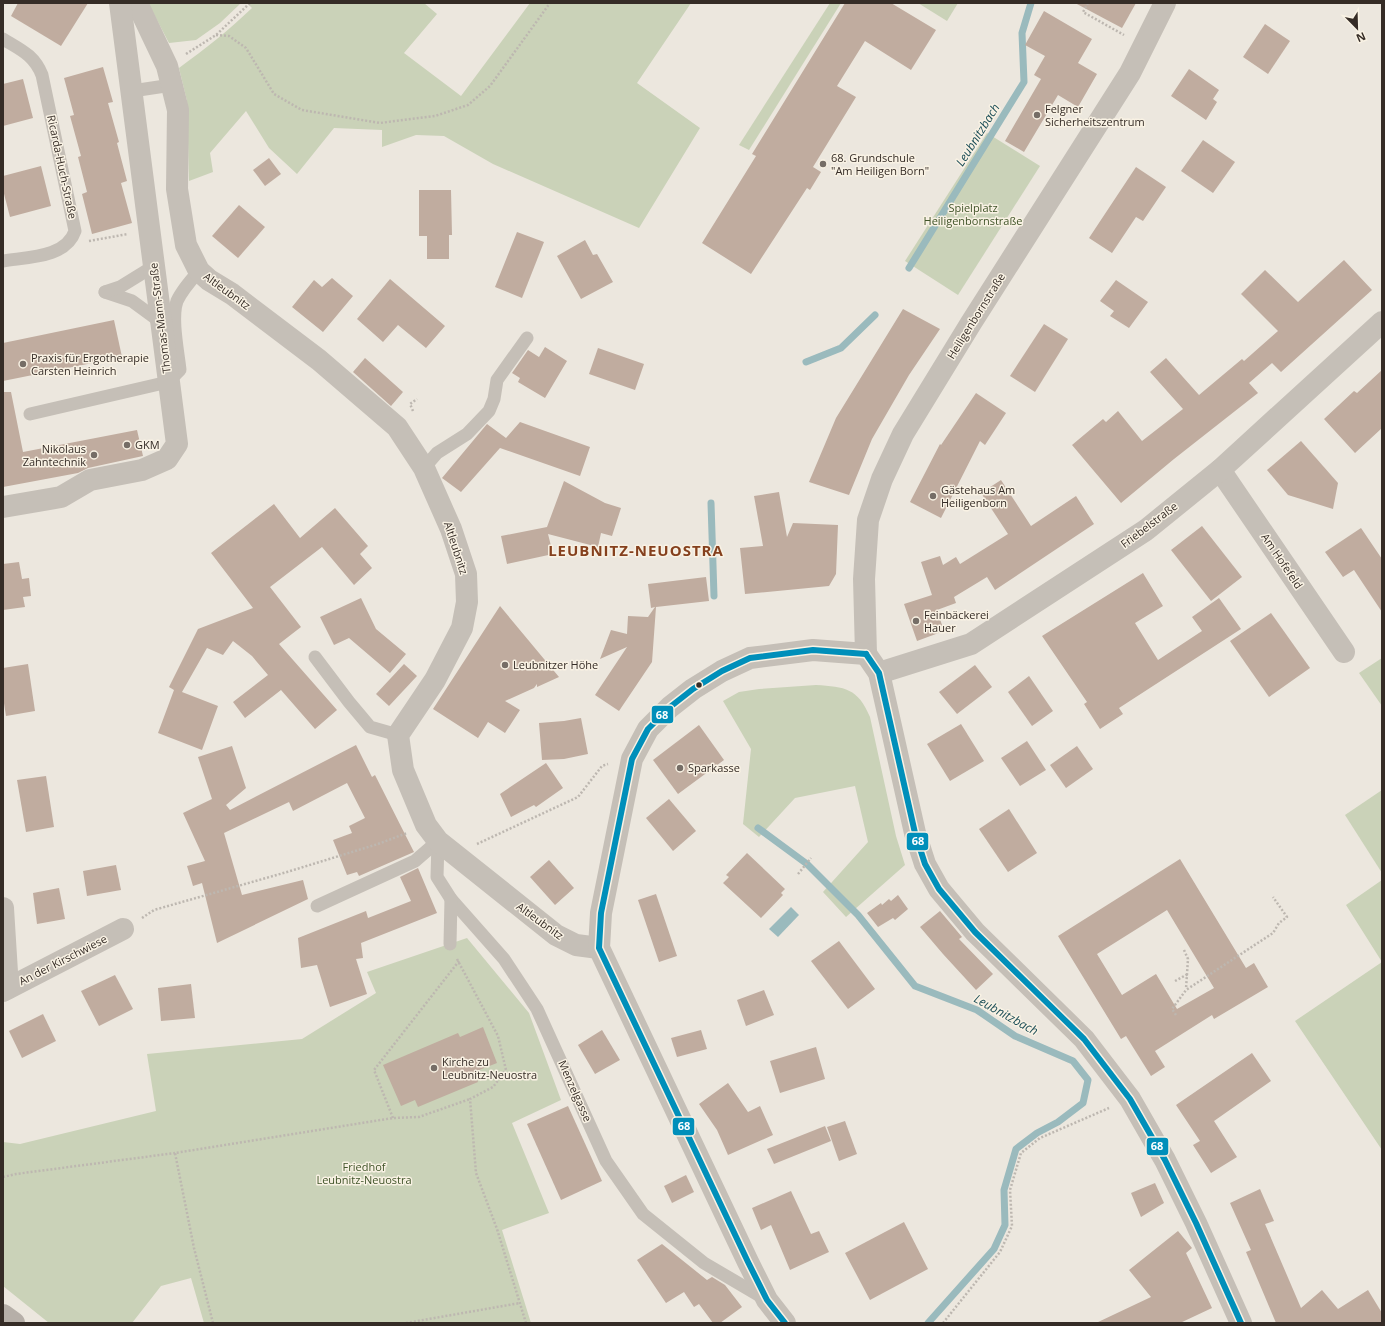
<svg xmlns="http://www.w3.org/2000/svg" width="1385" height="1326" font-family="'Open Sans',sans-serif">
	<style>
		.green { fill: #cad2b8 }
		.water { fill: #9ababd }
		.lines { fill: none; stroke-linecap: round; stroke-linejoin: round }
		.stream { stroke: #9ababd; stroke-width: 7 }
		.building { fill: #c0ac9f; fill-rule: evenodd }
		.path { stroke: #bdb7b0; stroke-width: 2.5; stroke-dasharray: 2 2; stroke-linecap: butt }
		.lane { stroke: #c5bfb7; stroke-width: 13 }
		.street { stroke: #c5bfb7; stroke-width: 22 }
		.secondary { stroke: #b6afa8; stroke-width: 22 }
		.bus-1-casing { stroke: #f9f2e4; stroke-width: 9 }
		.bus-1 { stroke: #008fba; stroke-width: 6 }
		.poi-dot { fill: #756d66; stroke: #f9f2e4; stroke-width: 1.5 }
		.bus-dot { fill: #352c26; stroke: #f9f2e4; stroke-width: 1.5 }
		.labels { text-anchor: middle; stroke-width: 3; stroke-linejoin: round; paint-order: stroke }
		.poi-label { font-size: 11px; fill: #352c26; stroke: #f9f2e4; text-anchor: start }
		.street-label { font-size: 11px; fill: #352c26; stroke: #f9f2e4 }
		.park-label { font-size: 11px; fill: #405429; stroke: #f9f2e4 }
		.water-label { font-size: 12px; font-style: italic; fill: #1b4d57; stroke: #f9f2e4 }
		.district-label { font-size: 15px; font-weight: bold; letter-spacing: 1px; fill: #85401d; stroke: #f9f2e4 }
		.line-badge { stroke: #f9f2e4; stroke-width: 1.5 }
		.badge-label { font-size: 11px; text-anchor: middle; font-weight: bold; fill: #fff }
	</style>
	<rect width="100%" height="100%" fill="#ece7de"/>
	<g class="green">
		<path d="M148 3H241L220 23 196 40 169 43Z"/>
		<path d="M247 3H424L437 14 404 53 461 96 530 3H691L637 83 700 128 639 228 493 164 444 136 416 135 382 147V130L334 128 297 174 269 148 246 111 210 153 213 172 189 181 187 101 179 68C205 49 229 30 252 8Z"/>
		<path d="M830 3H841L749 150 739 145Z"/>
		<path d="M918 3H958L947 21Z"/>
		<path d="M987 133 1040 166 958 295 905 261Z"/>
		<path d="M1382 658V706L1359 673Z"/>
		<path d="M816 685C845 687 858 688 870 717L896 836 905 865 846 917 823 892 868 842 855 786 795 798 759 837 743 824 751 749 723 701 739 692 759 689Z"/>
		<path d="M1382 790V873L1345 815Z"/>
		<path d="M1382 880V1150L1295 1021 1382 962 1346 905Z"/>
		<path d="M467 938 529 1013 561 1100 512 1123 549 1213 502 1230 531 1323H204L191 1278 161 1286 132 1323H49L3 1286V1142L20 1144 156 1111 147 1054 302 1039 376 993 367 972Z"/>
	</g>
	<path class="water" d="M791 907 799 915 778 937 769 929Z"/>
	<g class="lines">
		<g class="stream">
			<path d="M909 268 1024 82 1022 33 1031 3"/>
			<path d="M806 362 841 348 875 315"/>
			<path d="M711 503 714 596"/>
			<path d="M758 828 807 864 858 915 915 986 977 1010 1015 1036 1073 1061 1088 1080 1083 1103 1058 1122 1037 1133 1016 1149 1004 1190 1005 1225 994 1249 928 1323"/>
		</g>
	</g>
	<g class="building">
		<path d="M18 3H88L61 46 11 16Z"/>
		<path d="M845 3H891L936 30 911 70 865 41 837 86 856 97 813 167 821 172 810 190 807 188 751 274 702 243 756 156 752 154Z"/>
		<path d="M1075 3H1136L1122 28Z"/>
		<path d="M1044 11 1092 39 1078 63 1097 74 1078 107 1058 95 1024 152 1005 141 1041 79 1034 75 1045 56 1025 45Z"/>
		<path d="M1265 24 1290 41 1268 74 1243 57Z"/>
		<path d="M103 67 113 102 108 103 119 142 117 143 127 181 121 183 132 223 92 234 82 194 87 192 78 157 81 156 70 116 74 115 64 78Z"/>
		<path d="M1189 69 1219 90 1213 99 1217 102 1206 120 1171 96Z"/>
		<path d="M23 79 33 118 3 126V84Z"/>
		<path d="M1203 140 1235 162 1213 193 1181 171Z"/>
		<path d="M269 158 281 174 265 186 253 170Z"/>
		<path d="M41 166 51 206 10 217 3 190V176Z"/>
		<path d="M1136 167 1166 187 1143 221 1136 217 1112 253 1089 238Z"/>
		<path d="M419 190H451L452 235H449V259H427V236H419Z"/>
		<path d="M239 205 265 227 238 258 212 236Z"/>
		<path d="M517 232 544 242 522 298 495 287Z"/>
		<path d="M585 240 593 255 597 254 613 282 581 299 557 256Z"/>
		<path d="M1344 260 1372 290 1281 372 1272 363 1249 383 1258 393 1174 459 1121 503 1072 445 1103 419 1106 422 1118 411 1142 441 1183 409 1150 372 1166 358 1199 395 1242 359 1244 361 1278 331 1241 294 1265 270 1298 302Z"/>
		<path d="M332 278 353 296 323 332 292 307 314 280 322 287Z"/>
		<path d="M390 279 445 326 426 348 398 325 383 342 357 319Z"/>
		<path d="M1116 280 1148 302 1129 328 1110 316 1114 311 1100 301Z"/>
		<path d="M903 309 940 329 909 375 872 439 849 495 809 482 836 418Z"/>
		<path d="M114 320 122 357 3 381V343Z"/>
		<path d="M1044 324 1068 339 1035 392 1010 376Z"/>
		<path d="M545 347 567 361 545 398 518 382 520 378 512 373 528 350 539 357Z"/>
		<path d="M598 348 644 364 635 390 589 374Z"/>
		<path d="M365 358 403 392 391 406 353 372Z"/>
		<path d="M1382 370V428L1355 453 1324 419 1354 391 1357 393Z"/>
		<path d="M3 392H11L23 452 137 430 143 456 88 468 78 473 3 487Z"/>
		<path d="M976 393 1006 413 985 445 980 441 941 518 910 502 940 444 941 445Z"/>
		<path d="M520 422 590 447 580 476 500 448 461 492 442 478 487 424 506 438Z"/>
		<path d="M1301 441 1338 483 1333 509 1288 495 1267 470Z"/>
		<path d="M1001 480 1031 526 1076 496 1094 524 995 590 987 577 954 597 956 603 937 610 944 631 917 641 904 604 932 595 921 562 940 556 943 565 956 557 960 564 1008 534 981 493Z"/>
		<path d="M564 481 605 503 621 508 612 536 601 533 598 547 548 534 553 554 507 564 501 536 547 527Z"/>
		<path d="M779 492 787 537 793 523 838 525 836 574 829 586 745 594 740 548 763 546 754 496Z"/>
		<path d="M274 504 300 538 335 508 368 546 360 554 372 568 354 585 322 547 270 587 301 627 279 644 337 710 315 729 281 690 245 718 233 702 268 675 252 656 233 641 223 655 207 648 182 692 218 706 202 750 158 733 174 690 169 687 198 629 253 608 211 553Z"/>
		<path d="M1202 526 1242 577 1211 601 1171 550Z"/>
		<path d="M1361 528 1382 559V612L1354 570 1343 577 1325 552Z"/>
		<path d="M19 562 22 579 29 578 31 596 23 597 25 607 3 610V564Z"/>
		<path d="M1143 573 1163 606 1135 623 1158 660 1202 631 1192 617 1219 598 1241 629 1119 708 1123 714 1100 729 1084 704 1087 702 1042 636Z"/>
		<path d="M706 577 709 601 656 607 652 662 619 711 595 695 627 647 600 659 611 630 627 634 628 616 648 617 655 607 651 608 648 584Z"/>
		<path d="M361 598 376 629 406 654 390 673 349 638 334 645 320 617Z"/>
		<path d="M500 606 559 677 537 687V684L534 688 505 701 520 710 505 733 488 722 478 738 433 709Z"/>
		<path d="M1271 613 1310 668 1269 697 1230 641Z"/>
		<path d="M28 664 35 711 6 716 3 697V668Z"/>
		<path d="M404 664 417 676 389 706 376 694Z"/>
		<path d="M975 665 992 687 957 714 939 692Z"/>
		<path d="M1029 676 1053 711 1032 726 1008 692Z"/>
		<path d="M581 718 588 754 564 759 542 760 539 723 564 721Z"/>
		<path d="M961 724 984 761 950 781 927 744Z"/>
		<path d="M699 725 724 760 678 794 653 760Z"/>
		<path d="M1027 741 1046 770 1020 786 1001 758Z"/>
		<path d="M356 745 372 777 375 775 414 852 359 876 357 872 347 875 333 840 352 833 349 826 365 818 347 783 293 811 289 802 224 833 242 895 303 880 308 899 217 943 202 883 193 886 187 866 205 861 183 813 212 799 198 757 232 746 246 788 226 805 230 810Z"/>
		<path d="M1077 746 1093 769 1066 788 1050 765Z"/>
		<path d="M546 763 563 788 536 807 534 805 511 817 500 794Z"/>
		<path d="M46 776 54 827 26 832 17 780Z"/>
		<path d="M669 799 696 831 673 851 646 818Z"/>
		<path d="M1009 809 1037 853 1008 872 979 829Z"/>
		<path d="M747 853 785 889 781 893 783 895 761 918 723 883 729 877 726 875Z"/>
		<path d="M1180 859 1246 968 1254 963 1268 987 1214 1019 1212 1015 1155 1051 1165 1067 1151 1076 1126 1036 1121 1039 1058 936ZM1167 910 1214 988 1177 1009 1156 974 1122 995 1097 954Z"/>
		<path d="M549 860 574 888 555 905 530 877Z"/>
		<path d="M116 865 121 890 87 896 83 871Z"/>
		<path d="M418 868 437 913 361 943 363 958 356 959 367 994 330 1007 317 965 301 968 298 938 366 911 368 918 411 901 400 877Z"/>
		<path d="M59 888 65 919 37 924 33 893Z"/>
		<path d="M656 894 677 956 659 962 638 900Z"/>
		<path d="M898 895 908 909 895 920 893 918 878 927 867 913 881 903 882 905 889 899 891 901Z"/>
		<path d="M940 911 962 937 959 939 993 974 976 990 943 954 920 927Z"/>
		<path d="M839 941 875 989 848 1009 811 961Z"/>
		<path d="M115 975 133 1009 99 1026 81 991Z"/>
		<path d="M191 984 195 1018 161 1021 158 988Z"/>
		<path d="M764 990 774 1015 746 1026 737 1000Z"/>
		<path d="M43 1014 56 1041 22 1058 9 1031Z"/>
		<path d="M483 1027 497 1063 474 1072 478 1082 418 1107 415 1100 401 1106 383 1065 458 1033 460 1037Z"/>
		<path d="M602 1030 620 1060 595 1074 578 1045Z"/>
		<path d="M701 1030 707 1049 677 1057 671 1038Z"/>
		<path d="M816 1047 825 1079 780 1093 770 1061Z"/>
		<path d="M1252 1053 1271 1081 1214 1121 1237 1157 1211 1173 1193 1145 1200 1141 1176 1105Z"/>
		<path d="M728 1083 748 1112 760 1106 773 1135 728 1155 717 1130 699 1104Z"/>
		<path d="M568 1106 602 1181 561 1200 527 1124Z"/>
		<path d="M845 1121 857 1154 839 1161 827 1127Z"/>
		<path d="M825 1126 831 1141 774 1164 767 1149Z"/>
		<path d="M686 1175 694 1192 672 1203 664 1186Z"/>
		<path d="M1155 1183 1164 1203 1141 1217 1131 1193Z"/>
		<path d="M1260 1189 1274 1221 1265 1224 1301 1308 1322 1290 1338 1309 1368 1290 1382 1313V1323H1276L1246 1252 1251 1250 1230 1203Z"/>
		<path d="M791 1191 811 1234 819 1231 829 1252 790 1270 771 1225 761 1230 752 1208Z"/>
		<path d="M904 1222 928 1269 870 1300 845 1253Z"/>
		<path d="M1178 1231 1192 1248 1186 1253 1212 1308 1180 1323H1096L1151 1297 1129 1270Z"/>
		<path d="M662 1244 707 1280 712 1277 725 1285 742 1307 720 1323H713L699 1304 694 1307 684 1292 666 1303 637 1260Z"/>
	</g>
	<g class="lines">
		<g class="path">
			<path d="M1088 3 1083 12 1124 35"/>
			<path d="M216 35 229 36 246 48 274 94 302 110 380 123 435 116 468 105 490 86 550 3"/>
			<path d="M186 54 216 35 250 3"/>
			<path d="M89 241 128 234"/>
			<path d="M413 411 410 404 417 399"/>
			<path d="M477 844 578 797 602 766 608 764"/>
			<path d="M798 874 811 858"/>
			<path d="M142 918 154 910 287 872 378 844 407 833"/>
			<path d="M1184 950 1188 959 1186 989"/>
			<path d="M457 959 498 1036 506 1070 493 1087 470 1099 476 1173 497 1229 526 1323"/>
			<path d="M1175 981 1188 974"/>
			<path d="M1176 1015 1172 1009 1186 990 1273 933 1279 923 1287 917 1273 897"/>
			<path d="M393 1118 374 1070 459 961"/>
			<path d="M3 1177 16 1174 175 1153"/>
			<path d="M213 1323 194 1248 175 1153 393 1118 419 1117 470 1099"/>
			<path d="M406 1323 520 1303"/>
			<path d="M943 1323 1000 1252 1012 1226 1010 1190 1021 1153 1040 1138 1109 1108"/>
		</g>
		<g class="lane">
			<path d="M3 39C21 50 34 55 42 75L75 231C66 258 27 257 3 261"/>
			<path d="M132 91 172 85"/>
			<path d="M105 292 132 301 162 323"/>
			<path d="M105 292 120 287 154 266"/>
			<path d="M30 414 168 382 180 370C178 351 171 318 177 301 182 290 191 280 199 271"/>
			<path d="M424 468 437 453 467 434 489 411 494 399 497 380 527 338"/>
			<path d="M315 657 349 702 370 727 398 735"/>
			<path d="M438 841 437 877 451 899 504 959 537 1009 606 1161 643 1214 704 1263 765 1299"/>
			<path d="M317 906 415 861 438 841"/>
			<path d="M450 944 451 899"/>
		</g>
		<g class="street">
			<path d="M137 3 167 66 178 110 177 189 186 245 199 271 209 280 232 294 319 360 397 427 424 468 451 529 466 574 467 602 462 628 435 680 398 735 403 770 426 825 438 841 556 935 576 945 599 948"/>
			<path d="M1220 470 1344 652"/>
			<path d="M3 507 61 497 90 480 142 470 167 459 177 444 120 3"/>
			<path d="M866 654 879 673 915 833 925 864 939 889 975 932 1084 1039 1130 1099 1165 1160 1196 1223 1241 1323"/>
			<path d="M866 654 864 579 868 520 882 479 903 434 971 323 1130 73 1165 3"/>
			<path d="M879 673 971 644 1146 530 1220 470 1382 322"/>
			<path d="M3 908 8 988"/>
			<path d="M3 991 123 929"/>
			<path d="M785 1323 767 1300 748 1262 599 948 601 913 632 759 648 729 670 707 693 689 722 671 750 658 813 650 866 654"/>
		</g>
		<path class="secondary" d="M3 1315 14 1323"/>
		<g class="bus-1-casing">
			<g id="bus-1">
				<path d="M866 654 879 673 915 833 925 864 939 889 975 932 1084 1039 1130 1099 1165 1160 1196 1223 1241 1323"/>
				<path d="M785 1323 767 1300 748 1262 599 948 601 913 632 759 648 729 670 707 693 689 722 671 750 658 813 650 866 654"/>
			</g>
		</g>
		<use href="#bus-1" class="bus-1"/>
	</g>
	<g class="poi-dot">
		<circle cx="1037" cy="115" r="4"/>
		<circle cx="823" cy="164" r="4"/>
		<circle cx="23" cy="364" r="4"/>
		<circle cx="127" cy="445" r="4"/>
		<circle cx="94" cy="455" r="4"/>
		<circle cx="933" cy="496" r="4"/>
		<circle cx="916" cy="621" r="4"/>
		<circle cx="505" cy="665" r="4"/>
		<circle cx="680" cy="768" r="4"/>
		<circle cx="434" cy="1068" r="4"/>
	</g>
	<circle class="bus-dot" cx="699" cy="685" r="3.5"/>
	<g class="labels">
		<g class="poi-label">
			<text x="1045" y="113">Felgner<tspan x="1045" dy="13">Sicherheitszentrum</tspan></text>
			<text x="831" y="162">68. Grundschule<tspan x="831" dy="13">"Am Heiligen Born"</tspan></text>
			<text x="31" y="362">Praxis für Ergotherapie<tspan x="31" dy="13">Carsten Heinrich</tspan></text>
			<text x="135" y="449">GKM</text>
			<text x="86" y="453" text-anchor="end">Nikolaus<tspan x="86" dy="13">Zahntechnik</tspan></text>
			<text x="941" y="494">Gästehaus Am<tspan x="941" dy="13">Heiligenborn</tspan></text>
			<text x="924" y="619">Feinbäckerei<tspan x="924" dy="13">Hauer</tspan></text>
			<text x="513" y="669">Leubnitzer Höhe</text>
			<text x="688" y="772">Sparkasse</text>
			<text x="442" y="1066">Kirche zu<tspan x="442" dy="13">Leubnitz-Neuostra</tspan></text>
		</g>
		<g class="street-label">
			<text transform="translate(62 167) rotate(78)" y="4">Ricarda-Huch-Straße</text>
			<text transform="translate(227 291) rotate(36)" y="4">Altleubnitz</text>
			<text transform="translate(976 316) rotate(-58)" y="4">Heiligenbornstraße</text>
			<text transform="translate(160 318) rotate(-97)" y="4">Thomas-Mann-Straße</text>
			<text transform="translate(1149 525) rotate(-37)" y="4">Friebelstraße</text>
			<text transform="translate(456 548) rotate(72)" y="4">Altleubnitz</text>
			<text transform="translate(1282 561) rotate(56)" y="4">Am Hofefeld</text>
			<text transform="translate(540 921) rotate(36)" y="4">Altleubnitz</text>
			<text transform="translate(63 960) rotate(-27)" y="4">An der Kirschwiese</text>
			<text transform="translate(575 1091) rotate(66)" y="4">Menzelgasse</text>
		</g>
		<g class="park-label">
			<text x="973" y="212">Spielplatz<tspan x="973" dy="13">Heiligenbornstraße</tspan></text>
			<text x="364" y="1171">Friedhof<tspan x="364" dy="13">Leubnitz-Neuostra</tspan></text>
		</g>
		<g class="water-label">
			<text transform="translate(978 135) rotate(-58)" y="4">Leubnitzbach</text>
			<text transform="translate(1006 1015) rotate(29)" y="4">Leubnitzbach</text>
		</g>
		<g class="district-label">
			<text x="636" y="556">LEUBNITZ-NEUOSTRA</text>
		</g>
	</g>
	<g class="line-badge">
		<rect x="651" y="705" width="23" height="19" rx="4" fill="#008fba"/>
		<rect x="906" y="832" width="23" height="19" rx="4" fill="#008fba"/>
		<rect x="672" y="1117" width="23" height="19" rx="4" fill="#008fba"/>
		<rect x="1146" y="1137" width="23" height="19" rx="4" fill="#008fba"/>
	</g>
	<g class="badge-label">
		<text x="662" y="719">68</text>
		<text x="918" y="845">68</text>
		<text x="684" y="1130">68</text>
		<text x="1157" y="1150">68</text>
	</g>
	<rect width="1385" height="1326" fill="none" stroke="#352c26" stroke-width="8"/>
	<g transform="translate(1357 28) rotate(157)" stroke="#f9f2e4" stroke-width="3" paint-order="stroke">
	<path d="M0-3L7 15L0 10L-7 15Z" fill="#352c26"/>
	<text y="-6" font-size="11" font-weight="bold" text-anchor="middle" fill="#352c26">N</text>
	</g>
</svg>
